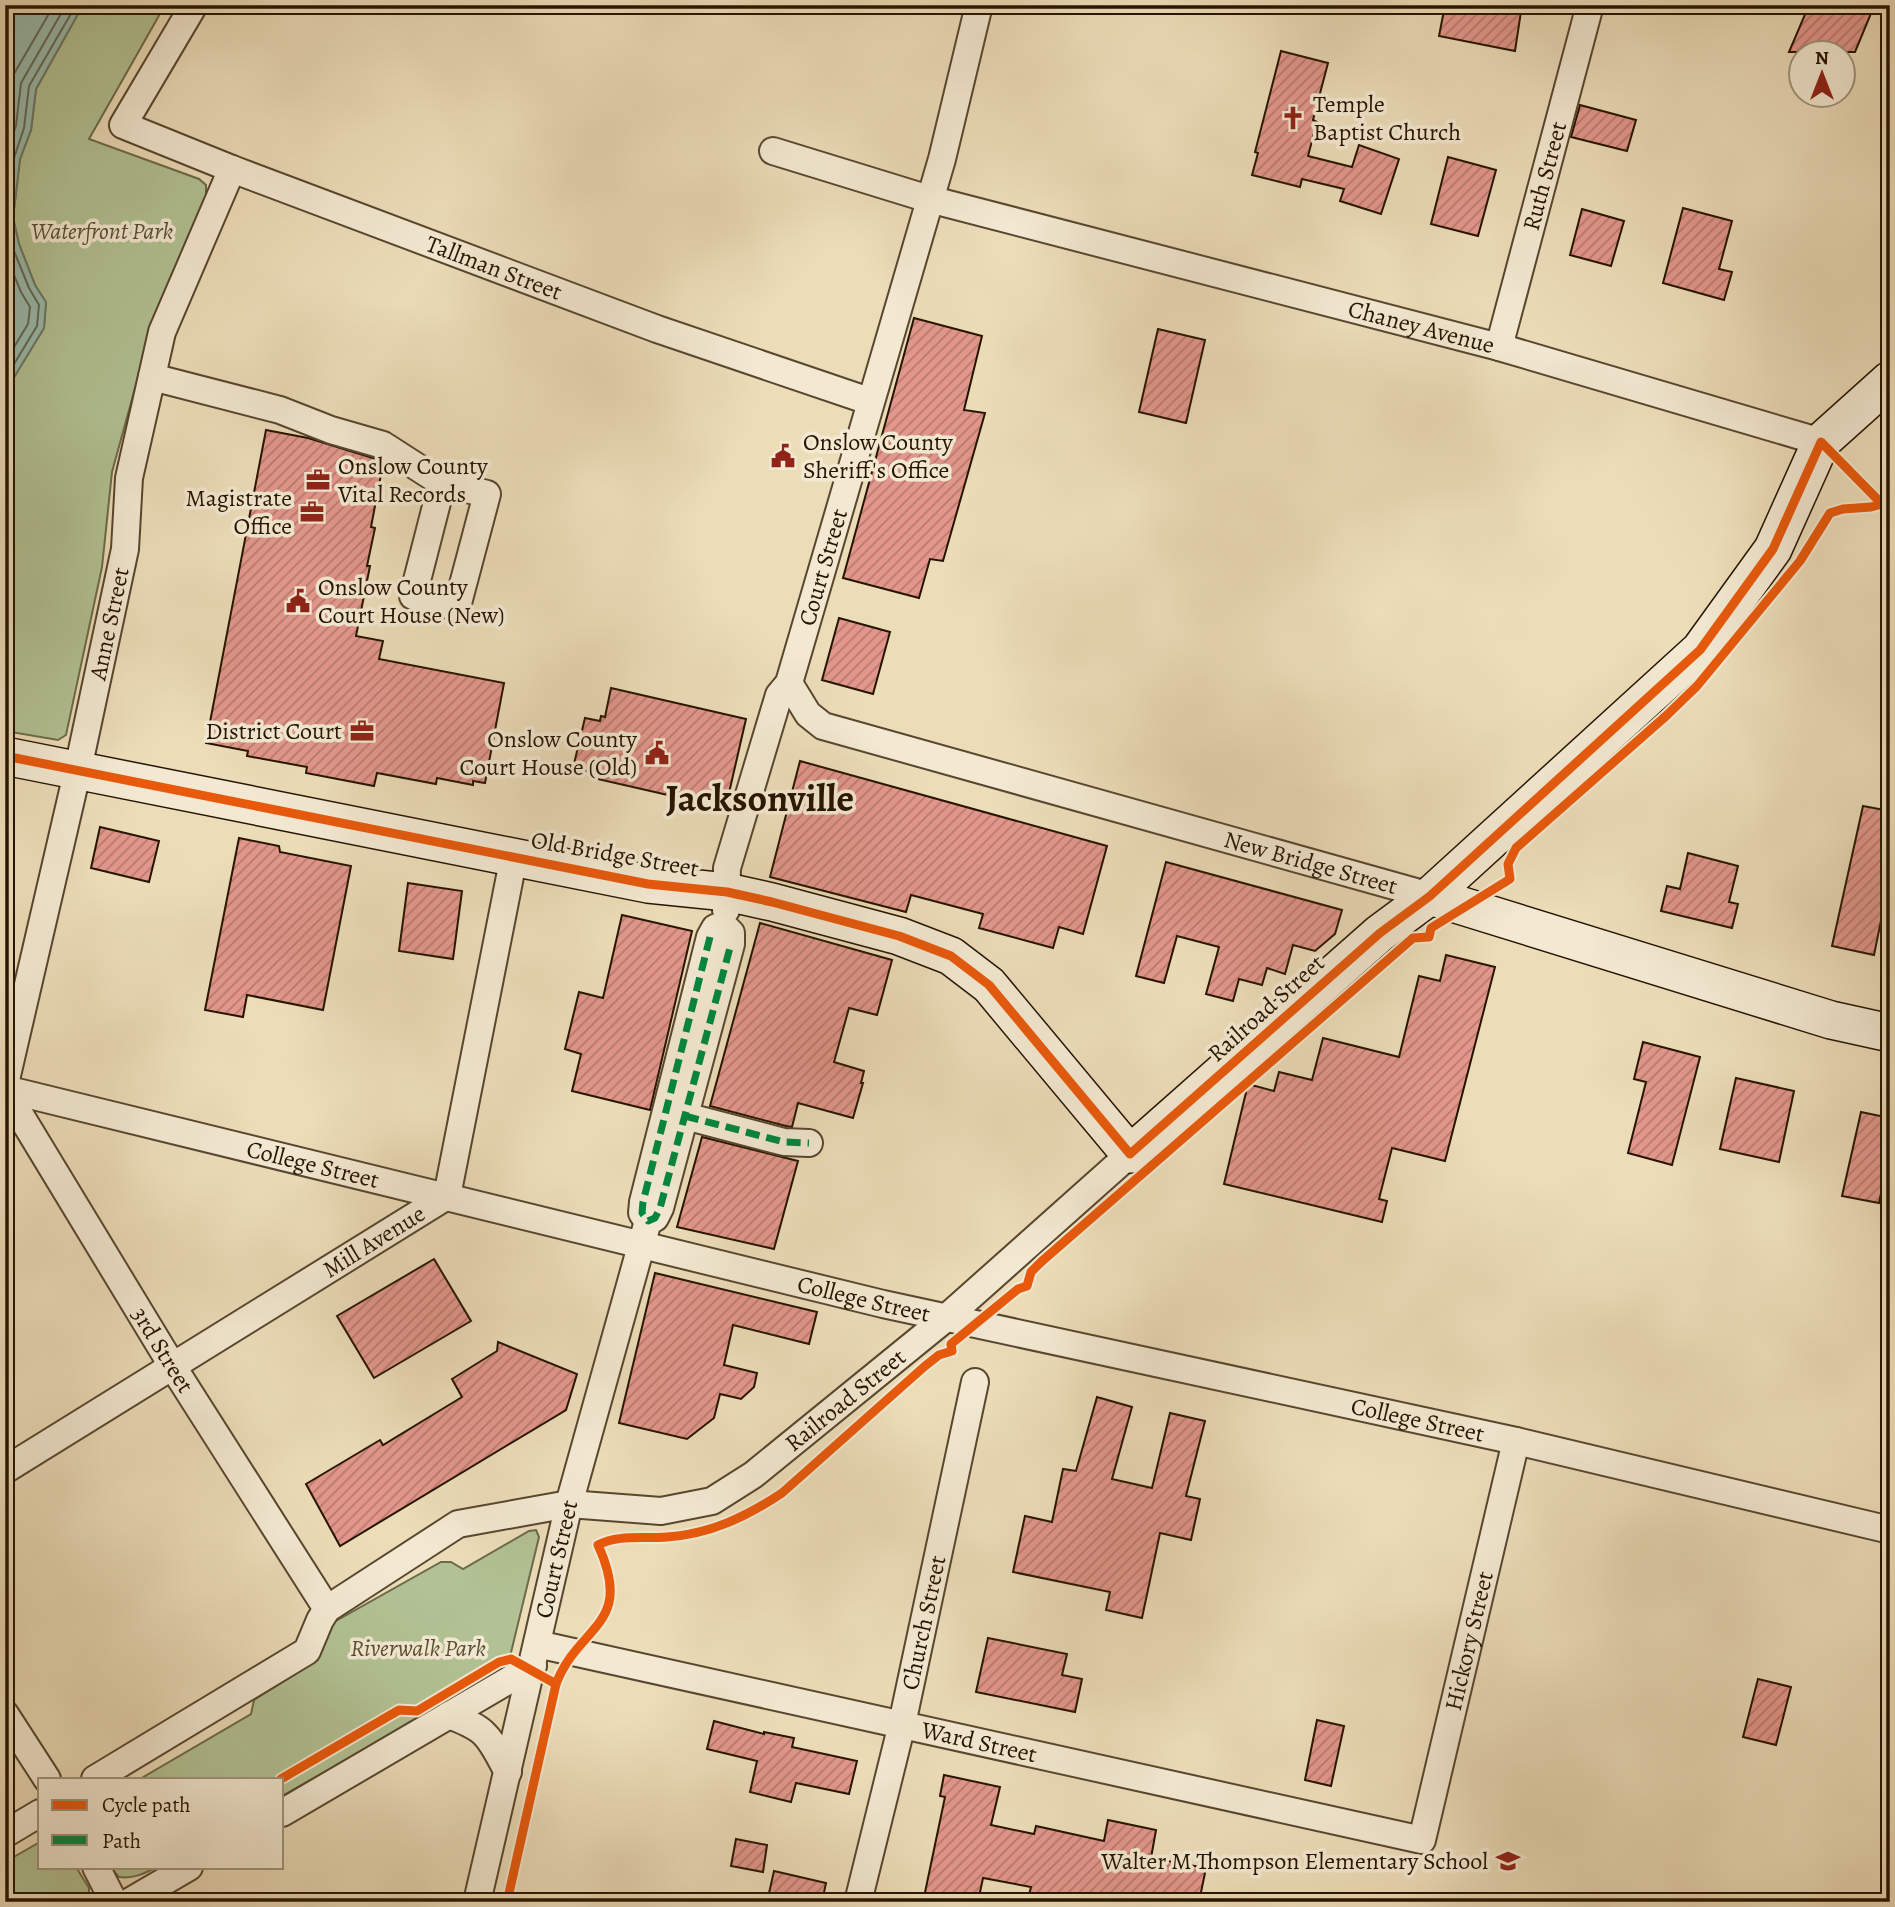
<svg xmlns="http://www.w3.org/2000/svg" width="1895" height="1907" font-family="Alegreya,serif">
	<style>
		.green { fill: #b2c294; stroke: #6c6b4a; stroke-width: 2 }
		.water { fill: #99bcae; stroke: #6b7968; stroke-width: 2 }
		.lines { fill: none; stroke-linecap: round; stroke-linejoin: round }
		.shore { stroke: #606857; stroke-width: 2 }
		.building { fill: url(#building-hatch); stroke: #261400; stroke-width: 2 }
		.street-casing { stroke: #58462e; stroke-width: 30 }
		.secondary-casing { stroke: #261400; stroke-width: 40 }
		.street { stroke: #f3e9d2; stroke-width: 26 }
		.secondary { stroke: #f3e9d2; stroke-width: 37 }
		.quiet { stroke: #00873e; stroke-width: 7; stroke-dasharray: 14 7; stroke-linecap: butt }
		.cycleway-casing { stroke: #f3e9d2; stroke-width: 13 }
		.cycleway { stroke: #e8590c; stroke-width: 9 }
		.labels { text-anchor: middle; stroke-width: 7; stroke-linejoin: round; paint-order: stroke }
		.poi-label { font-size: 24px; fill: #261400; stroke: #f3e9d2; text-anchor: start }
		.street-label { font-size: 24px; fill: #261400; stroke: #f3e9d2 }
		.park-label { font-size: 24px; font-style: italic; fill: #575134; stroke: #f3e9d2 }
		.town-label { font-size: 38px; font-weight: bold; fill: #261400; stroke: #f3e9d2 }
	</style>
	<defs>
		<pattern id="building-hatch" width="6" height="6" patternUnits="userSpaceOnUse" patternTransform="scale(1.75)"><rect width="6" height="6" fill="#e3978c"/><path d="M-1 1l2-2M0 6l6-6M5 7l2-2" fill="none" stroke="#b87a70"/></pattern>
	</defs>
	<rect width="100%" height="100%" fill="#ecddb9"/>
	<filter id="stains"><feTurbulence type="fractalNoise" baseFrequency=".00286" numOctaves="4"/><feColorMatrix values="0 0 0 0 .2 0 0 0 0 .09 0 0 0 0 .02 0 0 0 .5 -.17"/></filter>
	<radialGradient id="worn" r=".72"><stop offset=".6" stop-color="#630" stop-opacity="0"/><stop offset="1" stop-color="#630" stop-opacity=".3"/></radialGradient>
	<g class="green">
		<path d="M83 5H165L89 139 199 179 206 185V196L156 312 112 472 102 567 66 735 58 740 5 731V392L44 328 46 303 35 285 19 244 13 218 20 159 31 130 36 89Z"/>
		<path d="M536 1530 539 1537 507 1669 282 1796V1779H140L251 1714 254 1700 306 1667 327 1626 441 1562H451L463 1569 529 1531Z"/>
		<path d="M40 1842V1867H76L89 1888V1902H5V1862Z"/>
		<path d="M110 1867H157C143 1874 134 1879 119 1877Z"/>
	</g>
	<path class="water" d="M5 5H83L36 89 31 130 20 159 13 218 19 244 35 285 46 302 44 328 5 392Z"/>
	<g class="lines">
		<g class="shore">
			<path d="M5 125 11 79 54 5"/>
			<path d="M5 155 16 126 21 83 66 5"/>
			<path d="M5 253 21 292 30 307 28 324 5 362"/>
			<path d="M5 379 37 326 39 305 29 288 12 246 6 219 14 158 24 128 29 86 76 5"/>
		</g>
	</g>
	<g class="building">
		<path d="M1445 5H1522L1515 51 1439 36Z"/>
		<path d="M1809 5H1859L1872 11 1855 52H1789Z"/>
		<path d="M1281 51 1328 63 1313 120 1317 122 1308 156 1352 167 1359 145 1399 159 1381 214 1340 201 1344 189 1302 179 1300 187 1252 175 1258 153 1255 152Z"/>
		<path d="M1580 105 1636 120 1627 151 1571 137Z"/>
		<path d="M1448 157 1496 170 1478 236 1431 224Z"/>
		<path d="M1683 208 1732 221 1719 269 1732 272 1724 300 1663 283Z"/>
		<path d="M1582 209 1624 221 1611 266 1570 255Z"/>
		<path d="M914 318 982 336 964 410 985 413 943 561 930 559 919 598 843 578Z"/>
		<path d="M1158 329 1205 340 1186 423 1139 412Z"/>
		<path d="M266 430 308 438 376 459 383 464 371 527 375 528 367 566H370L356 636 383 641 379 659 504 683 485 783 473 781V785L437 778 436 784 377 773 374 786 306 773 307 767 247 756 248 751 206 743Z"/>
		<path d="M839 618 890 632 873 694 822 680Z"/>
		<path d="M611 688 746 719 726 806 694 798V801L589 777 590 772 573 768 585 718 600 721 601 716 605 717Z"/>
		<path d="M800 761 1107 846 1083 934 1059 927 1053 948 979 928 983 914 911 895 906 912 770 877Z"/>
		<path d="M1863 806 1890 811V907L1884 906 1874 955 1832 946Z"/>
		<path d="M100 827 159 841 149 882 91 868Z"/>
		<path d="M239 838 279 846 280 852 351 866 323 1010 247 995 243 1017 205 1010Z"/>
		<path d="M1688 853 1738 866 1729 902 1738 904 1732 928 1661 911 1667 886 1680 889Z"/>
		<path d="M1166 862 1342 910 1335 934 1315 951 1293 945 1285 974 1267 968 1262 985 1239 979 1233 1001 1206 994 1219 947 1177 936 1164 983 1136 976Z"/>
		<path d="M408 883 462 891 453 959 399 951Z"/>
		<path d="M622 915 692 931 650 1110 572 1091 581 1054 565 1049 579 992 603 998Z"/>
		<path d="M760 923 892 960 877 1015 849 1008 834 1062 864 1071 861 1083H863L853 1118 798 1103 792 1127 786 1126 710 1106Z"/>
		<path d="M1446 955 1495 967 1445 1161 1392 1148 1379 1199 1387 1201 1382 1222 1224 1184 1248 1084 1274 1091 1279 1072 1312 1080 1323 1038 1399 1057 1419 976 1440 981Z"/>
		<path d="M1643 1042 1700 1057 1672 1165 1628 1153 1646 1082 1634 1079Z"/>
		<path d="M1736 1078 1794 1091 1779 1162 1720 1149Z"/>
		<path d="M1861 1112 1890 1118V1171L1886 1170 1879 1203 1842 1196Z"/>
		<path d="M702 1137 798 1161 774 1249 677 1227Z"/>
		<path d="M434 1259 471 1321 374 1378 337 1316Z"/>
		<path d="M655 1273 817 1312 809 1344 733 1325 724 1365 757 1373 754 1387 741 1399 720 1394 714 1418 687 1439 619 1423Z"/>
		<path d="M498 1342 577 1374 566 1410 340 1546 306 1484 380 1440 383 1445 462 1397 452 1379 497 1351Z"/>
		<path d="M1097 1397 1132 1407 1112 1479 1152 1488 1170 1413 1205 1421 1186 1496 1200 1499 1191 1540 1160 1533 1142 1618 1106 1610 1110 1592 1013 1572 1025 1516 1052 1522 1063 1469 1076 1471Z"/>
		<path d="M988 1638 1067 1654 1062 1675 1082 1679 1075 1712 976 1692Z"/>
		<path d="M1758 1679 1791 1687 1776 1745 1743 1737Z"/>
		<path d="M1317 1720 1344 1726 1331 1786 1305 1780Z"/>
		<path d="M714 1721 764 1734V1732L794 1738 792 1747 857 1761 849 1794 796 1783 791 1802 750 1792 757 1761 707 1749Z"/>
		<path d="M944 1775 1000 1787 991 1825 1034 1834 1036 1826 1104 1841 1108 1820 1156 1830 1151 1858 1206 1868 1199 1902H1059L1029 1895 1031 1887 983 1878 978 1902H923L945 1797 940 1796Z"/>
		<path d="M736 1839 767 1845 763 1872 731 1866Z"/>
		<path d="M774 1871 826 1883 822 1902H767Z"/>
	</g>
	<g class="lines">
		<g class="street-casing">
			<g id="street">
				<path id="s1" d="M194 5 123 125 232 169 657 329 869 401"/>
				<path id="s2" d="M773 151 929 199 1499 347 1821 442"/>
				<path id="s3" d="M1499 347 1590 5"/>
				<path d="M152 377 280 410 331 430 383 445 442 483 413 596 457 607 487 494 442 483"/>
				<path id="s4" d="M789 683 808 714 823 726 1430 896"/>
				<path id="s5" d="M726 910 727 868 779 695 789 683 942 159 979 5"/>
				<path id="s6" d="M5 1084 78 769 125 549 129 478 162 332 232 169"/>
				<path id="s7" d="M5 1089 883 1304 1516 1441 1890 1530"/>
				<path id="s8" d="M5 1090 173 1367 327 1609"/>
				<path d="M685 1116 784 1142 809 1143"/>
				<path d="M647 1220 642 1213 643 1202 710 937 715 928 723 925"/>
				<path id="s9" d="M5 1470 447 1196 514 856"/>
				<path id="s10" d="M537 1644 1422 1840 1516 1441"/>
				<path d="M5 1714 47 1779"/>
				<path d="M449 1715C489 1730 488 1736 508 1772"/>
				<path id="s11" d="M95 1779 307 1651 320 1620 327 1609 458 1524 569 1504 661 1511 712 1501 753 1475 946 1318 1130 1154"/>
				<path d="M282 1813 533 1666"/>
				<path d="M5 1834 40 1813"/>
				<path d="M96 1867 114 1902"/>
				<path d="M129 1902 189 1867"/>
				<path id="s12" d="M477 1902 569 1504 648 1221 655 1218 660 1208 731 944V933L723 925"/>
				<path id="s13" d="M858 1902 902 1724 975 1382"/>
			</g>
		</g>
		<g class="secondary-casing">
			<g id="secondary">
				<path d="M5 756 648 884 727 892 772 902 899 936 951 956 989 985 1130 1154 1380 933 1430 896 1700 650 1773 549 1821 442 1890 380"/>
				<path d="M1430 896 1831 1020 1890 1033"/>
			</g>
		</g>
		<use href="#street" class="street"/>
		<use href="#secondary" class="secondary"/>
		<g class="quiet">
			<path d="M710 937 643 1202 642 1213 648 1221 655 1218 660 1208 731 944"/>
			<path d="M685 1116 784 1142 809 1143"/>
		</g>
		<g class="cycleway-casing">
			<g id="cycleway">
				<path d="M5 756 648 884 727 892 772 902 899 936 951 956 989 985 1130 1154 1380 933 1430 896 1700 650 1773 549 1821 442 1882 504"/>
				<path d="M281 1779 399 1710 417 1711 499 1662 511 1659 556 1684"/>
				<path d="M507 1902 556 1684C579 1624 635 1626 598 1545 619 1534 643 1539 667 1537 710 1534 746 1517 782 1493L925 1366 939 1355 952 1351 951 1344 1018 1289 1027 1286 1031 1272 1041 1262 1413 938 1429 937 1431 928 1510 879 1508 864 1516 848 1666 716 1697 686 1800 561 1830 513 1843 509 1871 507 1882 504 1887 499"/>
			</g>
		</g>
		<use href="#cycleway" class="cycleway"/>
	</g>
	<defs>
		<g id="church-bare" transform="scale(1.89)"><path d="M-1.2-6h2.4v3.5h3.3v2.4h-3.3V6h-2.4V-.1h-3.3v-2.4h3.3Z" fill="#8f2418" stroke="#f3e9d2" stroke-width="2.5" paint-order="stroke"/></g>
		<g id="civic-bare" transform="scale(1.89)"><path d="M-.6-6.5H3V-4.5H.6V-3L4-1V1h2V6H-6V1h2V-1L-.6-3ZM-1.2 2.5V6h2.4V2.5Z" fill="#8f2418" stroke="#f3e9d2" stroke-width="2.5" paint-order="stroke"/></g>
		<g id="office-bare" transform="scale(1.89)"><path d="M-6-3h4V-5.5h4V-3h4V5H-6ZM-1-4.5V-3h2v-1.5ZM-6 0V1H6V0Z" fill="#8f2418" stroke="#f3e9d2" stroke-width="2.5" paint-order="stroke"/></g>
		<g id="school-bare" transform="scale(1.89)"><path d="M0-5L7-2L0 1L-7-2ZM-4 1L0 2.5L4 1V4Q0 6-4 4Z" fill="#8f2418" stroke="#f3e9d2" stroke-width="2.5" paint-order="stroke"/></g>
	</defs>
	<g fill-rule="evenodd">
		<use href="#church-bare" x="1293" y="118"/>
		<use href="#civic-bare" x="783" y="456"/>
		<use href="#office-bare" x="318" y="480"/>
		<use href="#office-bare" x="312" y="512"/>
		<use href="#civic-bare" x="298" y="601"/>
		<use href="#office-bare" x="362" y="731"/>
		<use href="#civic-bare" x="657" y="753"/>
		<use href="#school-bare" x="1508" y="1861"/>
	</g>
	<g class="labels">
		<g class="poi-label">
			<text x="1313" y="112">Temple<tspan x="1313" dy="28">Baptist Church</tspan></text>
			<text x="803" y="450">Onslow County<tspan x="803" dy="28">Sheriff's Office</tspan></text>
			<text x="338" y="474">Onslow County<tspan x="338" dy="28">Vital Records</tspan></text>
			<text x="292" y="506" text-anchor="end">Magistrate<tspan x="292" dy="28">Office</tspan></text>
			<text x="318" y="595">Onslow County<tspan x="318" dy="28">Court House (New)</tspan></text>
			<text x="342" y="739" text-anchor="end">District Court</text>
			<text x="637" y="747" text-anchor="end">Onslow County<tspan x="637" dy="28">Court House (Old)</tspan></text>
			<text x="1488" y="1869" text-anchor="end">Walter M Thompson Elementary School</text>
		</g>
		<g class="street-label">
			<text dy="8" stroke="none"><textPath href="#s3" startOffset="177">Ruth Street</textPath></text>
			<text dy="8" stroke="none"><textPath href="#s1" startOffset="537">Tallman Street</textPath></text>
			<text dy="8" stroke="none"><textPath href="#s2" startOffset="672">Chaney Avenue</textPath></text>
			<text dy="8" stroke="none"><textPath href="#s5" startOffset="359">Court Street</textPath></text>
			<text dy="8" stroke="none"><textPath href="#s6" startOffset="472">Anne Street</textPath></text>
			<text transform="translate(615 854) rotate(10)" y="8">Old Bridge Street</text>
			<text dy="8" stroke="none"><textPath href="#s4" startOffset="562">New Bridge Street</textPath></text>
			<text transform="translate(1266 1008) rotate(-42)" y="8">Railroad Street</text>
			<text dy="8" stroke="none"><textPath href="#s7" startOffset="317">College Street</textPath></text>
			<text dy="8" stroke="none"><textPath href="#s9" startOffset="434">Mill Avenue</textPath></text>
			<text dy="8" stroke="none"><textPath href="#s7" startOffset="884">College Street</textPath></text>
			<text dy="8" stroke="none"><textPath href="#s8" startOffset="304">3rd Street</textPath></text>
			<text dy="8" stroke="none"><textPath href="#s11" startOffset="875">Railroad Street</textPath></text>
			<text dy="8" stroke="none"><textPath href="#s7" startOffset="1451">College Street</textPath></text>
			<text dy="8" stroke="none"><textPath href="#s12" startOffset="352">Court Street</textPath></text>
			<text dy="8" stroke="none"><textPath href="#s13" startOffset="287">Church Street</textPath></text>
			<text dy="8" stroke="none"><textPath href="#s10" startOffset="1111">Hickory Street</textPath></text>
			<text dy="8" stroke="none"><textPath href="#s10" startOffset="453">Ward Street</textPath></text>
		</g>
		<g class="park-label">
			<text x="102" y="239">Waterfront Park</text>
			<text x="418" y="1656">Riverwalk Park</text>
		</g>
		<g class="town-label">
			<text x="760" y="811">Jacksonville</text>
		</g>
	</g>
	<rect width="1895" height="1907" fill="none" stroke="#ecddb9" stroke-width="28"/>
	<rect x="7" y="7" width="1881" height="1893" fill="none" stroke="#261400" stroke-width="3.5"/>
	<rect x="14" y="14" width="1867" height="1879" fill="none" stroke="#261400" stroke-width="2"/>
	<rect x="38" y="1778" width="245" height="91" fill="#f3e9d2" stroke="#a1947e" stroke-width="2"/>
	<rect x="52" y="1800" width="35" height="10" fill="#e8590c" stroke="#a1947e" stroke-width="2"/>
	<text x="102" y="1812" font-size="21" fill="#261400">Cycle path</text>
	<rect x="52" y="1835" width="35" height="10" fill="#00873e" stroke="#a1947e" stroke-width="2"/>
	<text x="102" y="1848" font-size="21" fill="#261400">Path</text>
	<g transform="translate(1822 74)"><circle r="33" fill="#f3e9d2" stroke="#a1947e" stroke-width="2"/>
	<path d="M0-5L12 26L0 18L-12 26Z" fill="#8f2418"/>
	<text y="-10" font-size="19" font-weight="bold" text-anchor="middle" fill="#261400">N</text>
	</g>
	<rect width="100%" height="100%" filter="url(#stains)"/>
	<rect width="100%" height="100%" fill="url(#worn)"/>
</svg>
